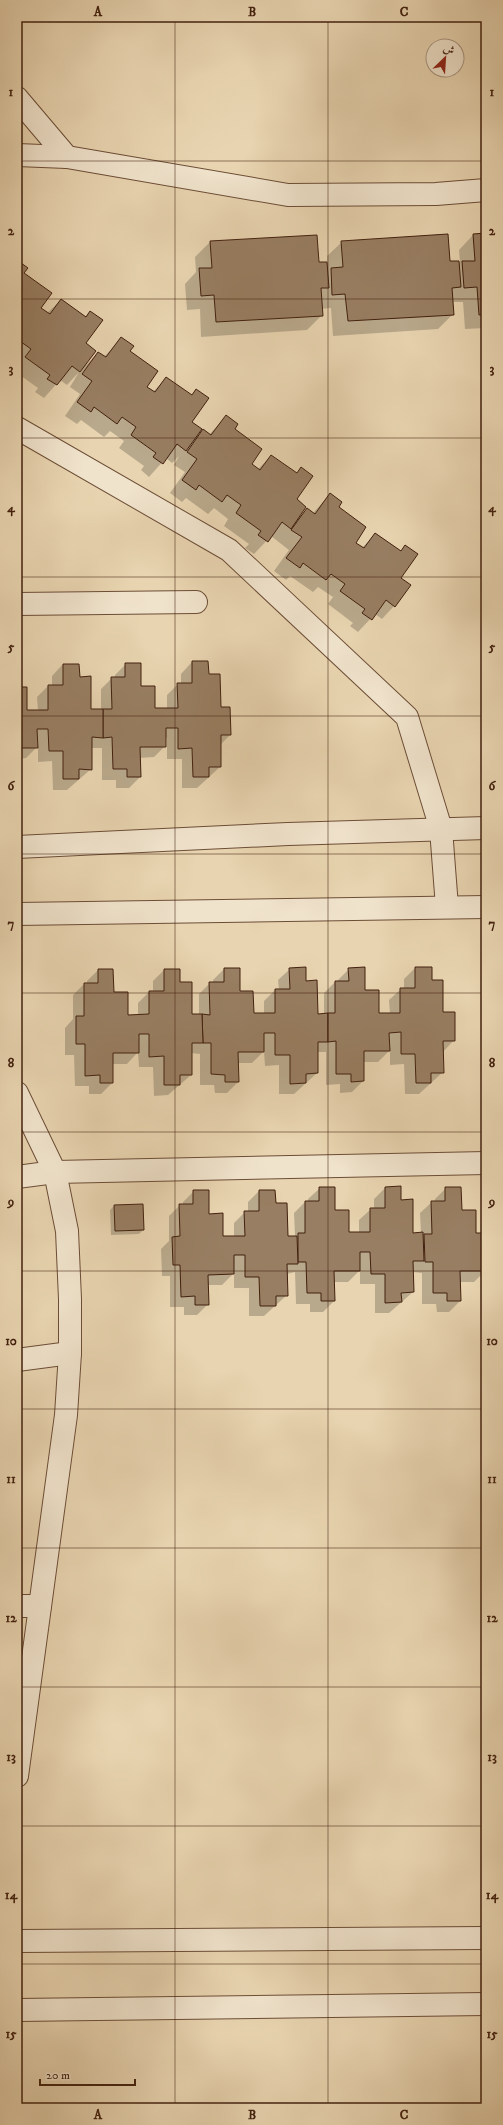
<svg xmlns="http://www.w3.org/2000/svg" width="503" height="2125" font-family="'IM FELL DW Pica',Amiri,serif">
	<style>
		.shadow { fill: #0003 }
		.building { fill: #987e62; stroke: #42200e }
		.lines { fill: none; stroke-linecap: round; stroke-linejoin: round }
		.minor-casing { stroke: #6c4d36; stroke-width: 24 }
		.minor { stroke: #f0e3cc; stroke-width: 22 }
		.grid { fill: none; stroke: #42200e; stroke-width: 1; stroke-opacity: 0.55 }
		.neatline { fill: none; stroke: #42200e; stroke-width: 1.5 }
		.grid-label { font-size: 13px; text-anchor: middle; font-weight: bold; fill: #42200e }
	</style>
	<rect width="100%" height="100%" fill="#e8d4b0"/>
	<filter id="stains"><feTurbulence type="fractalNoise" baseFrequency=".005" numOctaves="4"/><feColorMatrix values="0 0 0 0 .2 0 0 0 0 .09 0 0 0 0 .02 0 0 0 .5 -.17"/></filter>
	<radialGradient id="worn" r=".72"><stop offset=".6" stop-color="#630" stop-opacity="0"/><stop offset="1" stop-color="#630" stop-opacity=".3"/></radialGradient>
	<g class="shadow">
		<path d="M486 234V328L465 329 463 302H452L453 314 438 329 333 336 331 308 321 309 322 315 307 330 201 337 200 309 187 310 185 284 196 272 195 257 210 242 318 263H327V256L342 242 450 262H460L459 250 473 235Z"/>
		<path d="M17 261 40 308 47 313 61 300 85 317 90 312 85 343 86 365 98 353 104 357 121 338 145 387 153 392 166 378 190 422 196 437 203 431 209 435 226 416 250 464 258 469 271 456 296 474 301 468 295 500 300 516 307 509 313 513 330 494 354 543 362 548 375 534 400 552 405 547 394 606 382 619 375 614 358 632 350 626 353 623 328 604 333 597 318 587 313 592 290 576 286 580 274 571 289 550 271 536 254 554 245 548 249 544 224 526 228 519 214 508 208 514 186 498 182 502 170 493 185 472 174 465 179 456 172 463 166 458 149 477 141 470 144 466 119 448 124 441 110 431 104 437 81 420 77 424 65 416 80 394 70 387 79 372 67 385 60 380 44 398 35 392 38 388 17 373Z"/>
		<path d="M192 662 208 675 220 708H229L230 735 220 745V767L197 788H182V759H167V738H165V746L154 757 139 758 140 777 129 788H116V780H102V748H91V769L67 790H53L52 761 38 762V746L26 758 17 759V688L26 711H38L37 697 48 686H52V676L63 664 79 678 90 710H101V689L112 678H115V675L126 664 154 709H167V695L178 684H181V674Z"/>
		<path d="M415 968 431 981 454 1040 443 1052V1072L419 1094H405L404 1064 390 1065V1050L378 1062H363V1081L352 1092 340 1093V1084L326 1085V1052H317V1073L294 1094H279V1065L265 1066 264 1051 252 1063H238V1082L227 1093H215L214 1085H200V1054L191 1053V1075L168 1095 154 1096 153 1067H139L138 1052 127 1064H112V1083L101 1094H89V1086H75L74 1055H65V1028L73 1019V995L84 984H87V981L98 970 127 1016H138V1003L149 992H153V981L164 970 179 983 191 1015H199V994L210 983H213V980L224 969H239V992L253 1014H264V1001L275 990H279L278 980 290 969 305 982 317 1015 324 1014V993L335 982H338V980L349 969 378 1014H390L389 1000 401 989H404V979Z"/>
		<path d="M320 1188 348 1233H359V1220L371 1209H374V1199L385 1188 400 1201 412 1234H421L420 1213 432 1202H435V1199L446 1188 475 1234H486V1220V1270L474 1282H459L460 1301 449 1312H437L436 1304H422V1273L413 1272V1292L389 1313H375V1284H360V1270L348 1282H333L334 1301 323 1312H310V1304H296L295 1272 287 1274V1295L264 1316H249V1288H234V1273L222 1285H207L208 1304 197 1315H184V1307H170V1276H162L161 1249 169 1241V1216L180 1205H183V1202L194 1191 222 1237H234V1223L245 1212H248V1202L259 1191 275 1204 287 1237 295 1236 294 1213 305 1202H308V1199Z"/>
		<path d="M142 1205 143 1230 139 1234 111 1235 110 1210 114 1206Z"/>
	</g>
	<g class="building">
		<path d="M486 233V314L479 315 477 287 464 288 462 261H475L473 234Z"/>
		<path d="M448 234 450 261H459L461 287 452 288 454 315 348 321 345 294 332 295 331 268 343 267 341 241Z"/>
		<path d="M317 235 319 262H327L329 288H321L323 316 216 322 214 295 201 296 199 268H212L210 241Z"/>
		<path d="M17 260 28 268 24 273 52 293 41 308 50 314 61 299 86 317 90 311 103 320 86 343 96 351 80 372 72 366 57 385 47 379 50 375 25 357 31 349 17 339Z"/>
		<path d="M121 337 134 346 130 351 158 371 147 387 155 392 166 377 192 395 196 389 209 398 192 422 202 429 186 451 177 444 163 464 153 457 156 453 131 435 136 427 122 417 117 424 94 407 91 412 77 402 92 381 82 374 98 352 106 357Z"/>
		<path d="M226 415 238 424 235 429 262 449 252 464 260 470 271 455 297 473 301 467 313 476 297 499 306 507 291 529 282 522 268 542 258 535 261 531 236 513 241 505 227 495 222 502 199 485 196 490 182 480 197 459 187 452 203 429 211 435Z"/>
		<path d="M330 493 342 502 339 507 366 527 356 543 364 548 375 533 401 551 405 545 418 554 401 578 411 585 395 607 386 600 372 620 362 613 365 609 340 591 345 584 331 574 326 580 303 563 300 568 286 558 302 537 291 530 307 508 315 514Z"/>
		<path d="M192 661H208L209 674H220L221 707H230L231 735H221V767H209V777H193L192 748 178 749V728H166V747H140L141 777H127V769H113L112 737 103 738V709H112L111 677H125V663H141V686H155V708H178L177 683H192Z"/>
		<path d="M63 664H79L80 677 91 676V709H103V738L92 737V770L79 769V779H63V751H49L48 729H37L38 748H17V687H27V710H48V685H63Z"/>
		<path d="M306 967V981L317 980 318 1014 328 1013V1042H318V1073L306 1074V1083L290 1084V1055H275V1033H264V1052H238L239 1082H225V1075L211 1074V1043H203L202 1014 210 1015 209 982H224V968H240V991H253L254 1013H275V989H290L289 968Z"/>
		<path d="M365 967V990H379V1013H400V988H415V967H432V980H443V1012H455V1041H443L444 1073H431V1083H416L415 1054H401V1032L389 1033 390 1051H364V1081L351 1082V1074H336V1041L328 1042V1013H335V981H349L348 968Z"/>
		<path d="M98 969H113L114 992H128V1015L149 1014V991H164V969H180V982H192V1014H202L203 1043H192V1075H180V1085H164V1056L149 1057V1034H139V1053H113V1083H100V1075L85 1076V1044H76V1016H84V983H98Z"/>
		<path d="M401 1186V1200L413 1199V1233L423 1232 424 1261H413L414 1292 401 1293 402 1302 385 1303V1274H371L370 1252H360V1271H334L335 1301H321V1293H307L306 1262H298V1233H305V1201H319V1187H335V1210H349V1232H370V1208H385V1187Z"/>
		<path d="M445 1187H461L462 1210H476V1233H486V1271H460L461 1301H447V1293H433V1262H425L424 1234H432L431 1201H445Z"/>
		<path d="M193 1190H209V1214L223 1213V1236H245L244 1211H259V1190H275L276 1203H287L288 1236H297L298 1264H287L288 1296H276V1306H260L259 1277H245V1255H234V1274L208 1275 209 1305H195V1296L181 1297 180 1265H173L172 1237 180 1236 179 1204H193Z"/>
		<path d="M143 1204 144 1230 115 1231 114 1205Z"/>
	</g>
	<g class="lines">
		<g class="minor-casing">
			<g id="minor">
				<path d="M17 98 67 157"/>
				<path d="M17 155 67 157 288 195 436 194 486 190"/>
				<path d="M17 428 229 550 407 717 441 829 447 907"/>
				<path d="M17 604 196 602"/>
				<path d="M17 847 288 834 486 828"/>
				<path d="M17 914 486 907"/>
				<path d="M17 1093 55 1172 67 1231 70 1299V1353L66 1415 17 1776"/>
				<path d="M17 1177 55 1172 486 1163"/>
				<path d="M17 1360 70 1353"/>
				<path d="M17 1606H40"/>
				<path d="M17 1941 486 1938"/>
				<path d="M17 2010 486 2004"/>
			</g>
		</g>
		<use href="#minor" class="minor"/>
	</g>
	<path class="grid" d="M175 17V2108M328 17V2108M17 161H486M17 299H486M17 438H486M17 577H486M17 716H486M17 854H486M17 993H486M17 1132H486M17 1271H486M17 1409H486M17 1548H486M17 1687H486M17 1826H486M17 1964H486"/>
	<rect width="503" height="2125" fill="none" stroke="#e8d4b0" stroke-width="44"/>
	<g transform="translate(445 58) rotate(25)"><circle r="19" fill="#f0e3cc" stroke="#aa9580"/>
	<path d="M0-3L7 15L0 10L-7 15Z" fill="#8f2418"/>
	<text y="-6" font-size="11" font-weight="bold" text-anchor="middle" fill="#42200e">ش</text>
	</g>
	<path d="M40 2079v6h95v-6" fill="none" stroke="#42200e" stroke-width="2"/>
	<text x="46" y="2079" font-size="12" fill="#42200e" stroke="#f0e3cc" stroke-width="3" paint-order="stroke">20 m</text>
	<rect x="22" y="22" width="459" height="2081" class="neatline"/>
	<g class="grid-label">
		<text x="98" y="16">A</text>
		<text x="252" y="16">B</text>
		<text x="404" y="16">C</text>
		<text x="11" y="96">1</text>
		<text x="492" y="96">1</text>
		<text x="11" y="235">2</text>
		<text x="492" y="235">2</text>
		<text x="11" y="373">3</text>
		<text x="492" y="373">3</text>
		<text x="11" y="512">4</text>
		<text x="492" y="512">4</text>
		<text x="11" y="651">5</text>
		<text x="492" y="651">5</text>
		<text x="11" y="790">6</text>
		<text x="492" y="790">6</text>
		<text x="11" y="928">7</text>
		<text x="492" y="928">7</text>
		<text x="11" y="1067">8</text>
		<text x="492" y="1067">8</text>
		<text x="11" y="1206">9</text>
		<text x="492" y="1206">9</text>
		<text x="11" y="1345">10</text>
		<text x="492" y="1345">10</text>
		<text x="11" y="1483">11</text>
		<text x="492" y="1483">11</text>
		<text x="11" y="1622">12</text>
		<text x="492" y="1622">12</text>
		<text x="11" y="1761">13</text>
		<text x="492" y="1761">13</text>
		<text x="11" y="1899">14</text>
		<text x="492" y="1899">14</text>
		<text x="11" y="2038">15</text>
		<text x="492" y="2038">15</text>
		<text x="98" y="2119">A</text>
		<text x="252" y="2119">B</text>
		<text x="404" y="2119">C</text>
	</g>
	<rect width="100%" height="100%" filter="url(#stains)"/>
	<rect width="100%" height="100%" fill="url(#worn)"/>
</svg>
